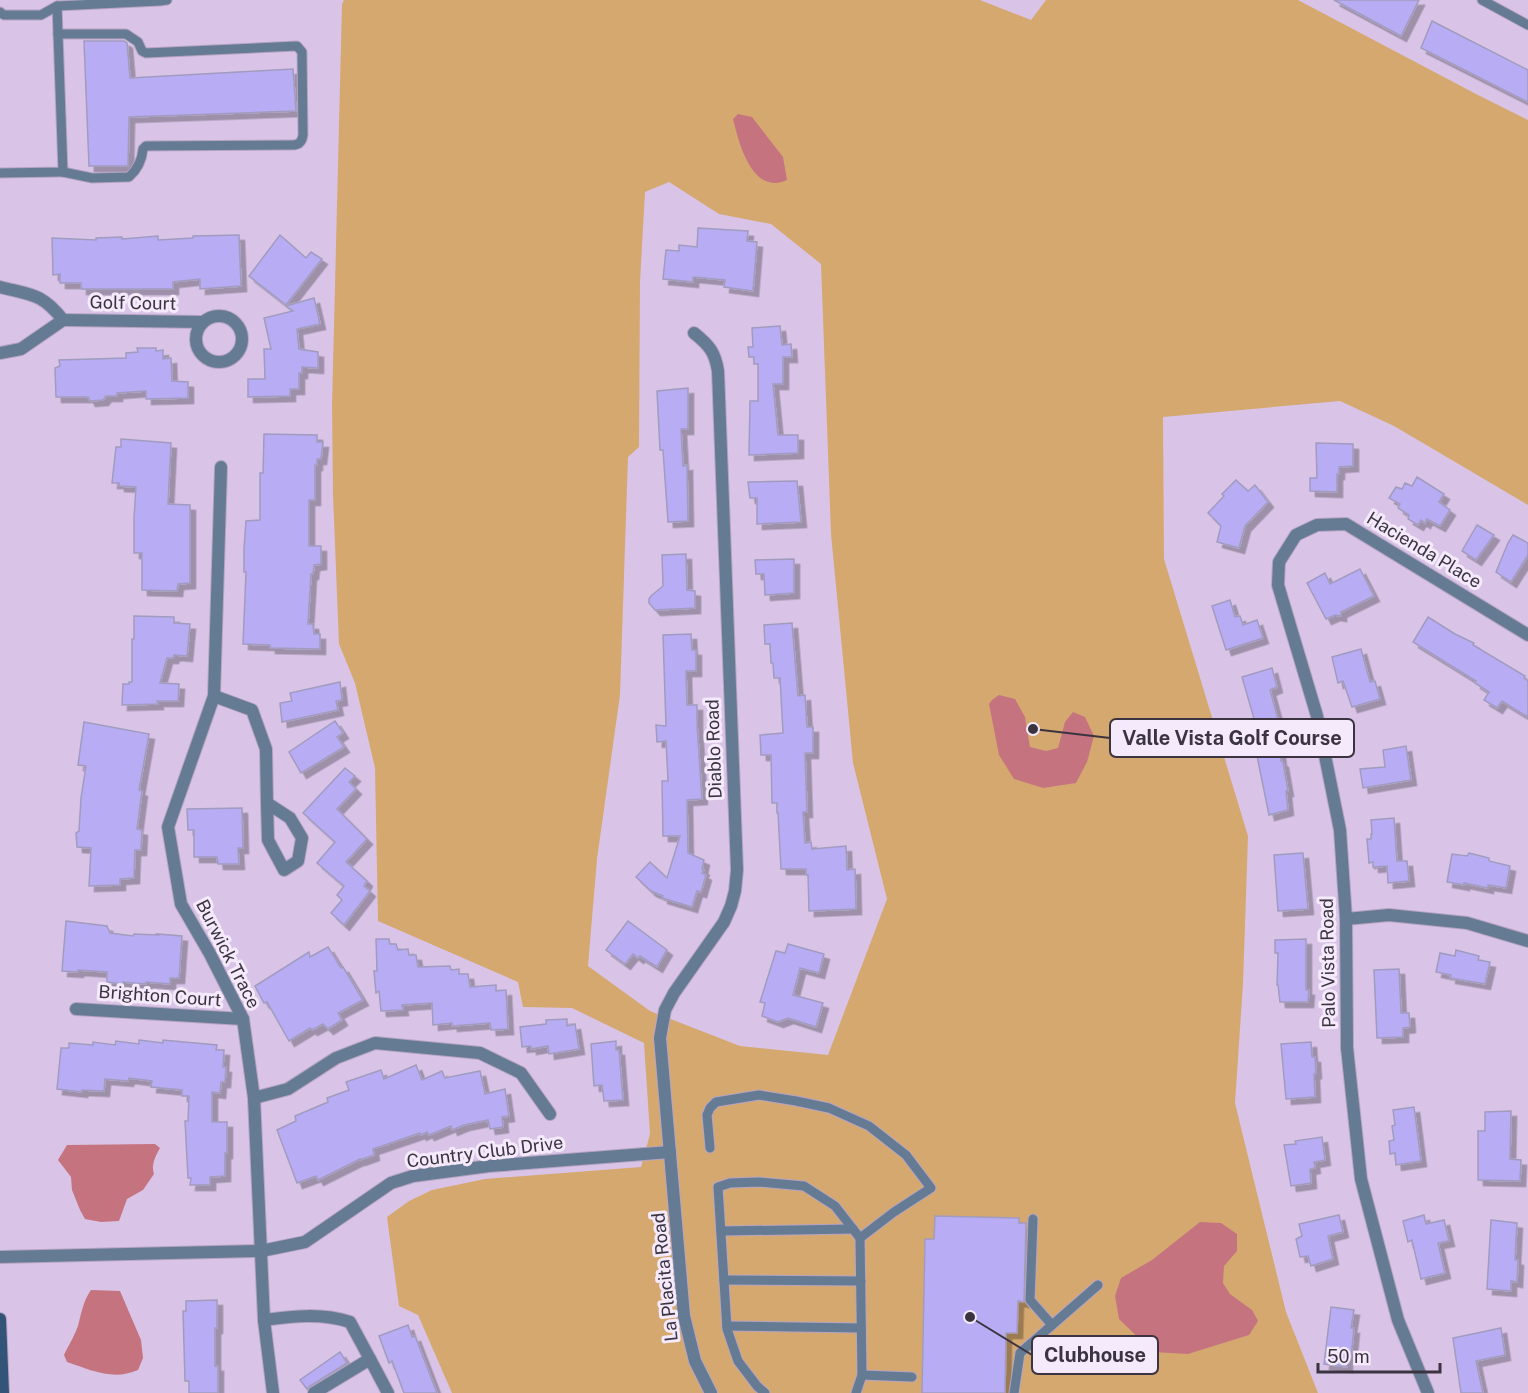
<svg xmlns="http://www.w3.org/2000/svg" width="1528" height="1393" font-family="'Public Sans',sans-serif">
	<style>
		.green { fill: #d5a870; fill-rule: evenodd }
		.water { fill: #c5747f }
		.building { fill: #b8acf4; stroke: #a19cbf; stroke-width: 1.5; filter: url(#shadow) }
		.lines { fill: none; stroke-linecap: round; stroke-linejoin: round }
		.lane-casing { stroke: #b6a4c2; stroke-width: 11 }
		.street-casing { stroke: #b6a4c2; stroke-width: 14 }
		.secondary-casing { stroke: #b6a4c2; stroke-width: 14 }
		.lane { stroke: #657b94; stroke-width: 9 }
		.street { stroke: #657b94; stroke-width: 12 }
		.secondary { stroke: #335377; stroke-width: 12 }
		.labels { text-anchor: middle; stroke-width: 6; stroke-linejoin: round; paint-order: stroke }
		.street-label { font-size: 18px; fill: #3b3340; stroke: #f4eafb }
		.leader { fill: none; stroke: #3b3340; stroke-width: 2 }
		.callout-dot { fill: #3b3340; stroke: #f4eafb; stroke-width: 2 }
		.callout { fill: #f4eafb; stroke: #3b3340; stroke-width: 2 }
		.callout-label { font-size: 20px; text-anchor: middle; font-weight: bold; fill: #3b3340 }
	</style>
	<defs>
		<filter id="shadow"><feDropShadow dx="5.5" dy="5.5" stdDeviation="0" flood-color="#0004"/></filter>
	</defs>
	<rect width="100%" height="100%" fill="#d9c4e7"/>
	<path class="green" d="M344 0H980L1031 20 1046 0H1298L1476 94 1528 120V505L1394 426 1340 401 1163 417 1164 559 1248 836 1243 984 1235 1103 1286 1312 1318 1393H452L418 1315 399 1306 387 1217 409 1201 432 1190 485 1179 641 1167 650 1134 644 1043 572 1008 523 1007 518 982 378 921 375 768 355 683 339 644 333 495 332 406 342 4ZM669 182 719 214 771 224 821 264 831 534 853 763 887 899 828 1055 740 1046 650 1011 588 966 597 859 620 695 628 457 639 447 640 282 645 192Z"/>
	<g class="water">
		<path d="M738 114 752 117 783 157 787 180C752 196 739 143 733 119Z"/>
		<path d="M999 695 1015 699 1025 717 1030 747 1046 751 1058 748 1065 722 1073 712 1085 717 1094 736 1087 762 1076 783 1043 788 1014 779 999 755 989 704 992 700Z"/>
		<path d="M155 1144 160 1148C155 1157 151 1165 154 1174L143 1190 127 1199 119 1221 101 1222 85 1219 80 1210 72 1190 71 1177 58 1160 67 1145Z"/>
		<path d="M1200 1222 1221 1223 1237 1234V1251L1224 1266 1223 1283 1230 1294 1252 1310 1258 1321 1249 1335 1188 1354 1153 1352 1119 1319 1115 1296 1121 1278 1152 1260Z"/>
		<path d="M91 1290 120 1291 141 1340 143 1358 138 1370C113 1381 91 1370 67 1362L64 1355C69 1344 76 1334 79 1322 82 1310 84 1300 91 1290Z"/>
	</g>
	<g class="building">
		<path d="M1334 0H1419L1401 36Z"/>
		<path d="M1432 21 1528 70V102L1421 48Z"/>
		<path d="M84 41H124L127 43 130 78 293 69 296 111 129 117 128 166H89Z"/>
		<path d="M698 228 748 231 747 241 757 242 753 291 724 287 725 280 693 277V282L663 279 666 250 679 251V245L697 247Z"/>
		<path d="M239 235 241 286 200 289V279L173 282V289H81V283H60V274L53 275 52 238 96 240V238L122 237V239L158 236V240L193 238V236Z"/>
		<path d="M280 235 306 258 311 252 322 259 286 305 249 276Z"/>
		<path d="M314 298 320 324 297 329 299 349 318 352V368L302 367V373H299V389H290V396L248 397V379H265L264 349H271L264 318 293 311 286 306Z"/>
		<path d="M780 326 782 345 791 344 792 357H783V384H773L778 435H798V453L749 455 750 401H758V364H754V357H749L748 347H753L752 328Z"/>
		<path d="M137 348H156V351L163 350V359L171 358 172 381 188 382V398L146 399V391L117 393V396H106L103 400 90 401 88 397H56L55 368 60 366 59 360 126 358V353L138 352Z"/>
		<path d="M688 388V429H681L683 466 687 465 688 521 668 522 663 450H660L657 391Z"/>
		<path d="M264 434 317 435V442H323L321 459H317V465H315V500H309V546H321V564L314 565 313 574H311L308 624H313L314 634H320V649L270 648V645L243 644 246 572H244V548L246 521 260 520V473H263Z"/>
		<path d="M121 439 171 443 168 504 190 505V583L178 584 177 591 142 590V553H134V518L136 487 119 486V483H112L116 447H121Z"/>
		<path d="M1316 443 1353 444V466L1339 467V474H1337V492L1310 491V478H1317Z"/>
		<path d="M1417 477 1444 494 1439 502 1450 510 1440 526 1427 519 1425 523 1421 520 1418 525 1408 519 1409 515 1398 508 1400 504 1389 498 1396 487 1402 489 1405 483 1412 486Z"/>
		<path d="M1236 480 1248 491 1255 485 1268 502 1245 526 1239 548 1217 542 1221 526 1208 513 1224 496 1222 494Z"/>
		<path d="M797 481 801 522 757 524V498H750L748 482Z"/>
		<path d="M1477 525 1494 535 1476 560 1462 551Z"/>
		<path d="M1513 535 1528 543V555L1511 582 1496 572 1508 543Z"/>
		<path d="M686 554 687 590 695 591V608L655 610 649 603V599L651 596 663 586 662 555Z"/>
		<path d="M794 559V593L765 595 764 574H756L755 560Z"/>
		<path d="M1360 569 1374 596 1341 612V616L1335 615 1326 619 1307 583 1325 573 1330 584Z"/>
		<path d="M1230 600 1235 617 1240 616 1243 625 1257 620 1263 638 1226 650 1212 606Z"/>
		<path d="M134 616 174 617V623L190 624 187 656 174 655 173 658H167L160 683 179 684 178 701H157L158 704 122 705 123 684H129V682H132V639H134Z"/>
		<path d="M1428 617 1455 634 1474 643 1473 645 1525 676 1524 678 1528 681V717L1502 701 1497 708 1484 700 1489 692 1475 683 1476 681 1413 642Z"/>
		<path d="M792 623 798 696 805 695 807 727H813V753H805L807 812H803L805 843 811 842 812 849 846 846 847 870 855 869 856 909 809 911 808 875H806V869H781L778 813H777V803H772L771 755H761L760 735 783 733 780 678H774L773 663H771L770 644H765L764 625Z"/>
		<path d="M691 634 692 650H696V671H686L687 705H697V724L702 799 687 800 688 853 704 860 702 869 704 870 702 873 706 875 701 892 697 891 692 907 662 898 663 896 651 891 636 877 650 862 667 878 680 836H663L662 781H668L666 741 657 742 656 725 666 726 663 635Z"/>
		<path d="M1361 649 1370 682 1375 681 1380 699 1352 707 1343 681 1338 683 1332 657Z"/>
		<path d="M1272 668 1277 687 1270 690 1279 723 1257 729 1242 677Z"/>
		<path d="M340 682 342 700 336 701 338 710 282 722 280 703 292 701 290 693Z"/>
		<path d="M335 721 343 733 337 737 344 747 301 773 289 752Z"/>
		<path d="M84 722 149 734 139 790 142 791 137 829 142 830 141 850H135L134 878 120 879V885L89 886 91 848 77 847 76 833 79 831 81 798 86 766 78 765Z"/>
		<path d="M1406 746 1411 780 1363 788 1360 769 1385 767 1383 750Z"/>
		<path d="M1280 752 1281 761 1283 762 1288 791H1286L1288 810 1269 815 1257 756Z"/>
		<path d="M345 768 355 776 349 782 356 789 337 809 367 839 346 862 367 881 364 886 370 891 344 925 331 913 342 900 337 895 344 886 317 863 335 842 303 813Z"/>
		<path d="M242 808 243 848H238L239 864H218L217 857H194V830H188L187 809Z"/>
		<path d="M1394 818 1397 861H1407L1409 881 1388 883 1387 866 1373 867V862L1369 863 1367 839H1371V834H1372L1371 820Z"/>
		<path d="M1303 853 1308 909 1278 911 1274 855Z"/>
		<path d="M1469 853 1489 858V861L1510 866 1506 888 1488 885V888L1464 883V885L1447 882 1452 854 1467 856Z"/>
		<path d="M66 921 107 926 110 933 133 936 134 934 158 935 157 934 182 936 179 978H170V984L146 982V984L123 982V984L107 982V972L78 970V972L62 971Z"/>
		<path d="M628 921 667 950 657 967 640 956 638 958 633 954 625 964 606 950Z"/>
		<path d="M376 939H389L390 944H396L398 950 408 949 409 955H416L418 967 450 966 451 970 459 969V974H468L470 987 496 985V991L506 990 508 1029 491 1030 490 1023 452 1026V1023L433 1025 432 1003 402 1005 403 1010 381 1011 379 991 376 993 374 971H377Z"/>
		<path d="M1306 939V990H1309L1308 1002H1280L1278 985H1277L1278 953H1275V940Z"/>
		<path d="M788 944 824 954 819 973 800 968 793 995 823 1003 816 1027 788 1018 778 1022 762 1016 765 1003 760 1002 776 951 785 953Z"/>
		<path d="M328 947 341 968 343 967 363 1000 338 1013 342 1020 328 1029 323 1024 312 1030 310 1028 289 1041 267 1002 264 1003 255 986 309 952 310 957Z"/>
		<path d="M1456 950 1479 956 1478 960 1490 962 1485 984 1450 978 1451 975 1436 972 1440 953 1455 956Z"/>
		<path d="M1399 969 1401 1013H1409L1410 1027 1403 1028V1037L1377 1038 1374 970Z"/>
		<path d="M567 1019V1026L575 1024 579 1049 549 1054 548 1046 531 1049V1046L522 1047 520 1027 546 1024V1020Z"/>
		<path d="M139 1040 163 1043V1040L217 1045 216 1050H224L223 1067H226L225 1082H221L220 1093 212 1092V1122H227V1153H225V1176L210 1177V1185H190L191 1178H188L185 1121H188L189 1096H182V1090L151 1087 152 1081 129 1078 128 1081 105 1079 104 1091 82 1090V1092L57 1089 61 1048H69V1043L93 1045V1042L115 1045 116 1041 139 1044Z"/>
		<path d="M616 1041V1050H619L623 1100 604 1101 602 1085 594 1086 591 1044Z"/>
		<path d="M1311 1042 1312 1057H1315L1316 1073 1314 1074 1315 1097 1286 1099 1281 1044Z"/>
		<path d="M416 1065 422 1080 442 1071 445 1078 480 1071 485 1094 505 1089 509 1116 502 1117 503 1127 490 1129 488 1120 464 1125 452 1130 451 1126 429 1135 427 1132 421 1135 420 1133 373 1149 374 1155 360 1160V1159L318 1180 316 1176 297 1183 277 1130 296 1121 295 1116 328 1102 327 1098 349 1090 346 1082 381 1070 384 1079Z"/>
		<path d="M1414 1107 1421 1161 1396 1165 1395 1153 1390 1154 1389 1141 1394 1140 1392 1126 1395 1125 1393 1110Z"/>
		<path d="M1511 1111 1510 1159 1521 1160 1520 1181 1478 1180V1131H1485V1112Z"/>
		<path d="M1322 1137 1325 1160 1314 1162 1315 1168 1310 1169 1311 1183 1291 1186 1284 1145 1296 1144 1295 1141Z"/>
		<path d="M1339 1215 1343 1232 1328 1236 1333 1259 1311 1266 1308 1256 1300 1257 1296 1239 1302 1236 1299 1224Z"/>
		<path d="M1424 1215 1426 1224 1444 1220 1449 1241 1438 1243 1445 1273 1421 1279 1412 1240 1408 1242 1403 1221Z"/>
		<path d="M935 1216 1019 1218V1223H1026L1024 1302 1018 1301 1017 1333H1006L1005 1393H922L925 1239H934Z"/>
		<path d="M1491 1220 1517 1223 1515 1260H1518L1517 1282 1511 1281V1291L1487 1289Z"/>
		<path d="M217 1300V1328H215V1366H218V1393H189V1381H185L183 1311H186V1301Z"/>
		<path d="M1331 1307 1354 1310 1351 1328H1354L1351 1357 1347 1356V1367L1324 1364Z"/>
		<path d="M408 1325 412 1337 415 1336 437 1393H404L392 1361 389 1363 379 1336Z"/>
		<path d="M1501 1328 1505 1355 1476 1361 1483 1393H1461L1453 1338Z"/>
		<path d="M340 1352 347 1363 310 1386 307 1389 300 1380Z"/>
	</g>
	<g class="lines">
		<g class="lane-casing">
			<g id="lane">
				<path d="M1482 0 1528 25"/>
				<path d="M0 12 4 15H41L57 6 160 1 167 0"/>
				<path d="M58 34H126L138 42 142 51 146 53 297 46 302 52 303 135C302 142 299 145 292 145L146 146 143 149C142 160 138 169 129 177L92 178 63 172"/>
				<path d="M0 173 63 172 57 6"/>
				<path d="M710 1148 707 1115 710 1108 716 1102 759 1095 796 1101 829 1108 869 1126 906 1155 931 1188 894 1212 860 1238"/>
				<path d="M1033 1219 1030 1300 1052 1325"/>
				<path d="M721 1231 853 1229"/>
				<path d="M724 1280 861 1281"/>
				<path d="M727 1326 861 1328"/>
				<path d="M862 1375 912 1377"/>
				<path d="M765 1393 757 1386 738 1361 727 1329 718 1187 730 1183 759 1182 804 1186 835 1206 860 1238 862 1375 856 1393"/>
				<path d="M1014 1393 1020 1353 1098 1285"/>
			</g>
		</g>
		<g class="street-casing">
			<g id="street">
				<path d="M0 287C31 295 42 293 63 320L21 349 0 353"/>
				<circle cx="219" cy="339" r="23"/>
				<path d="M63 320 203 322"/>
				<path d="M694 333C709 345 715 352 718 371L737 870 735 891 731 906 724 922 674 993 665 1010 660 1038 684 1316 695 1361 711 1393"/>
				<path d="M221 467 214 696 168 827 181 904 210 954 243 1019 254 1098 264 1320 273 1393"/>
				<path d="M214 696 252 710 266 749 267 803 290 818 302 838 298 861 284 870 268 840 267 803"/>
				<path d="M1346 919 1389 915 1467 923 1528 941"/>
				<path d="M76 1009 243 1019"/>
				<path d="M254 1098 288 1089 336 1058 375 1043 480 1053 521 1073 550 1114"/>
				<path d="M0 1257 261 1251 305 1242 391 1183 413 1176 489 1166 670 1152"/>
				<path d="M264 1320C294 1316 322 1313 350 1322L370 1359"/>
				<path d="M314 1393 370 1359 388 1393"/>
				<path d="M1428 1393 1398 1320 1361 1179 1347 1048 1346 919 1340 830 1317 716 1278 585 1279 562 1296 535 1317 525 1346 524 1528 635"/>
			</g>
		</g>
		<g class="secondary-casing">
			<path id="secondary" d="M0 1319 3 1393"/>
		</g>
		<use href="#lane" class="lane"/>
		<use href="#street" class="street"/>
		<use href="#secondary" class="secondary"/>
	</g>
	<g class="labels">
		<g class="street-label">
			<text transform="translate(133 303) rotate(1)" y="6">Golf Court</text>
			<text transform="translate(1424 550) rotate(31)" y="6">Hacienda Place</text>
			<text transform="translate(714 749) rotate(-92)" y="6">Diablo Road</text>
			<text transform="translate(228 954) rotate(63)" y="6">Burwick Trace</text>
			<text transform="translate(1328 963) rotate(-91)" y="6">Palo Vista Road</text>
			<text transform="translate(160 996) rotate(4)" y="6">Brighton Court</text>
			<text transform="translate(485 1152) rotate(-7)" y="6">Country Club Drive</text>
			<text transform="translate(665 1277) rotate(-96)" y="6">La Placita Road</text>
		</g>
	</g>
	<path class="leader" d="M1033 729L1110 738M970 1317L1032 1355"/>
	<g class="callout-dot">
		<circle cx="1033" cy="729" r="6"/>
		<circle cx="970" cy="1317" r="6"/>
	</g>
	<g class="callout">
		<rect x="1110" y="719" width="244" height="38" rx="6"/>
		<rect x="1032" y="1336" width="126" height="38" rx="6"/>
	</g>
	<g class="callout-label">
		<text x="1232" y="745">Valle Vista Golf Course</text>
		<text x="1095" y="1362">Clubhouse</text>
	</g>
	<path d="M1318 1363v9h122v-9" fill="none" stroke="#3b3340" stroke-width="3"/>
	<text x="1327" y="1363" font-size="18" fill="#3b3340" stroke="#f4eafb" stroke-width="4.5" paint-order="stroke">50 m</text>
</svg>
